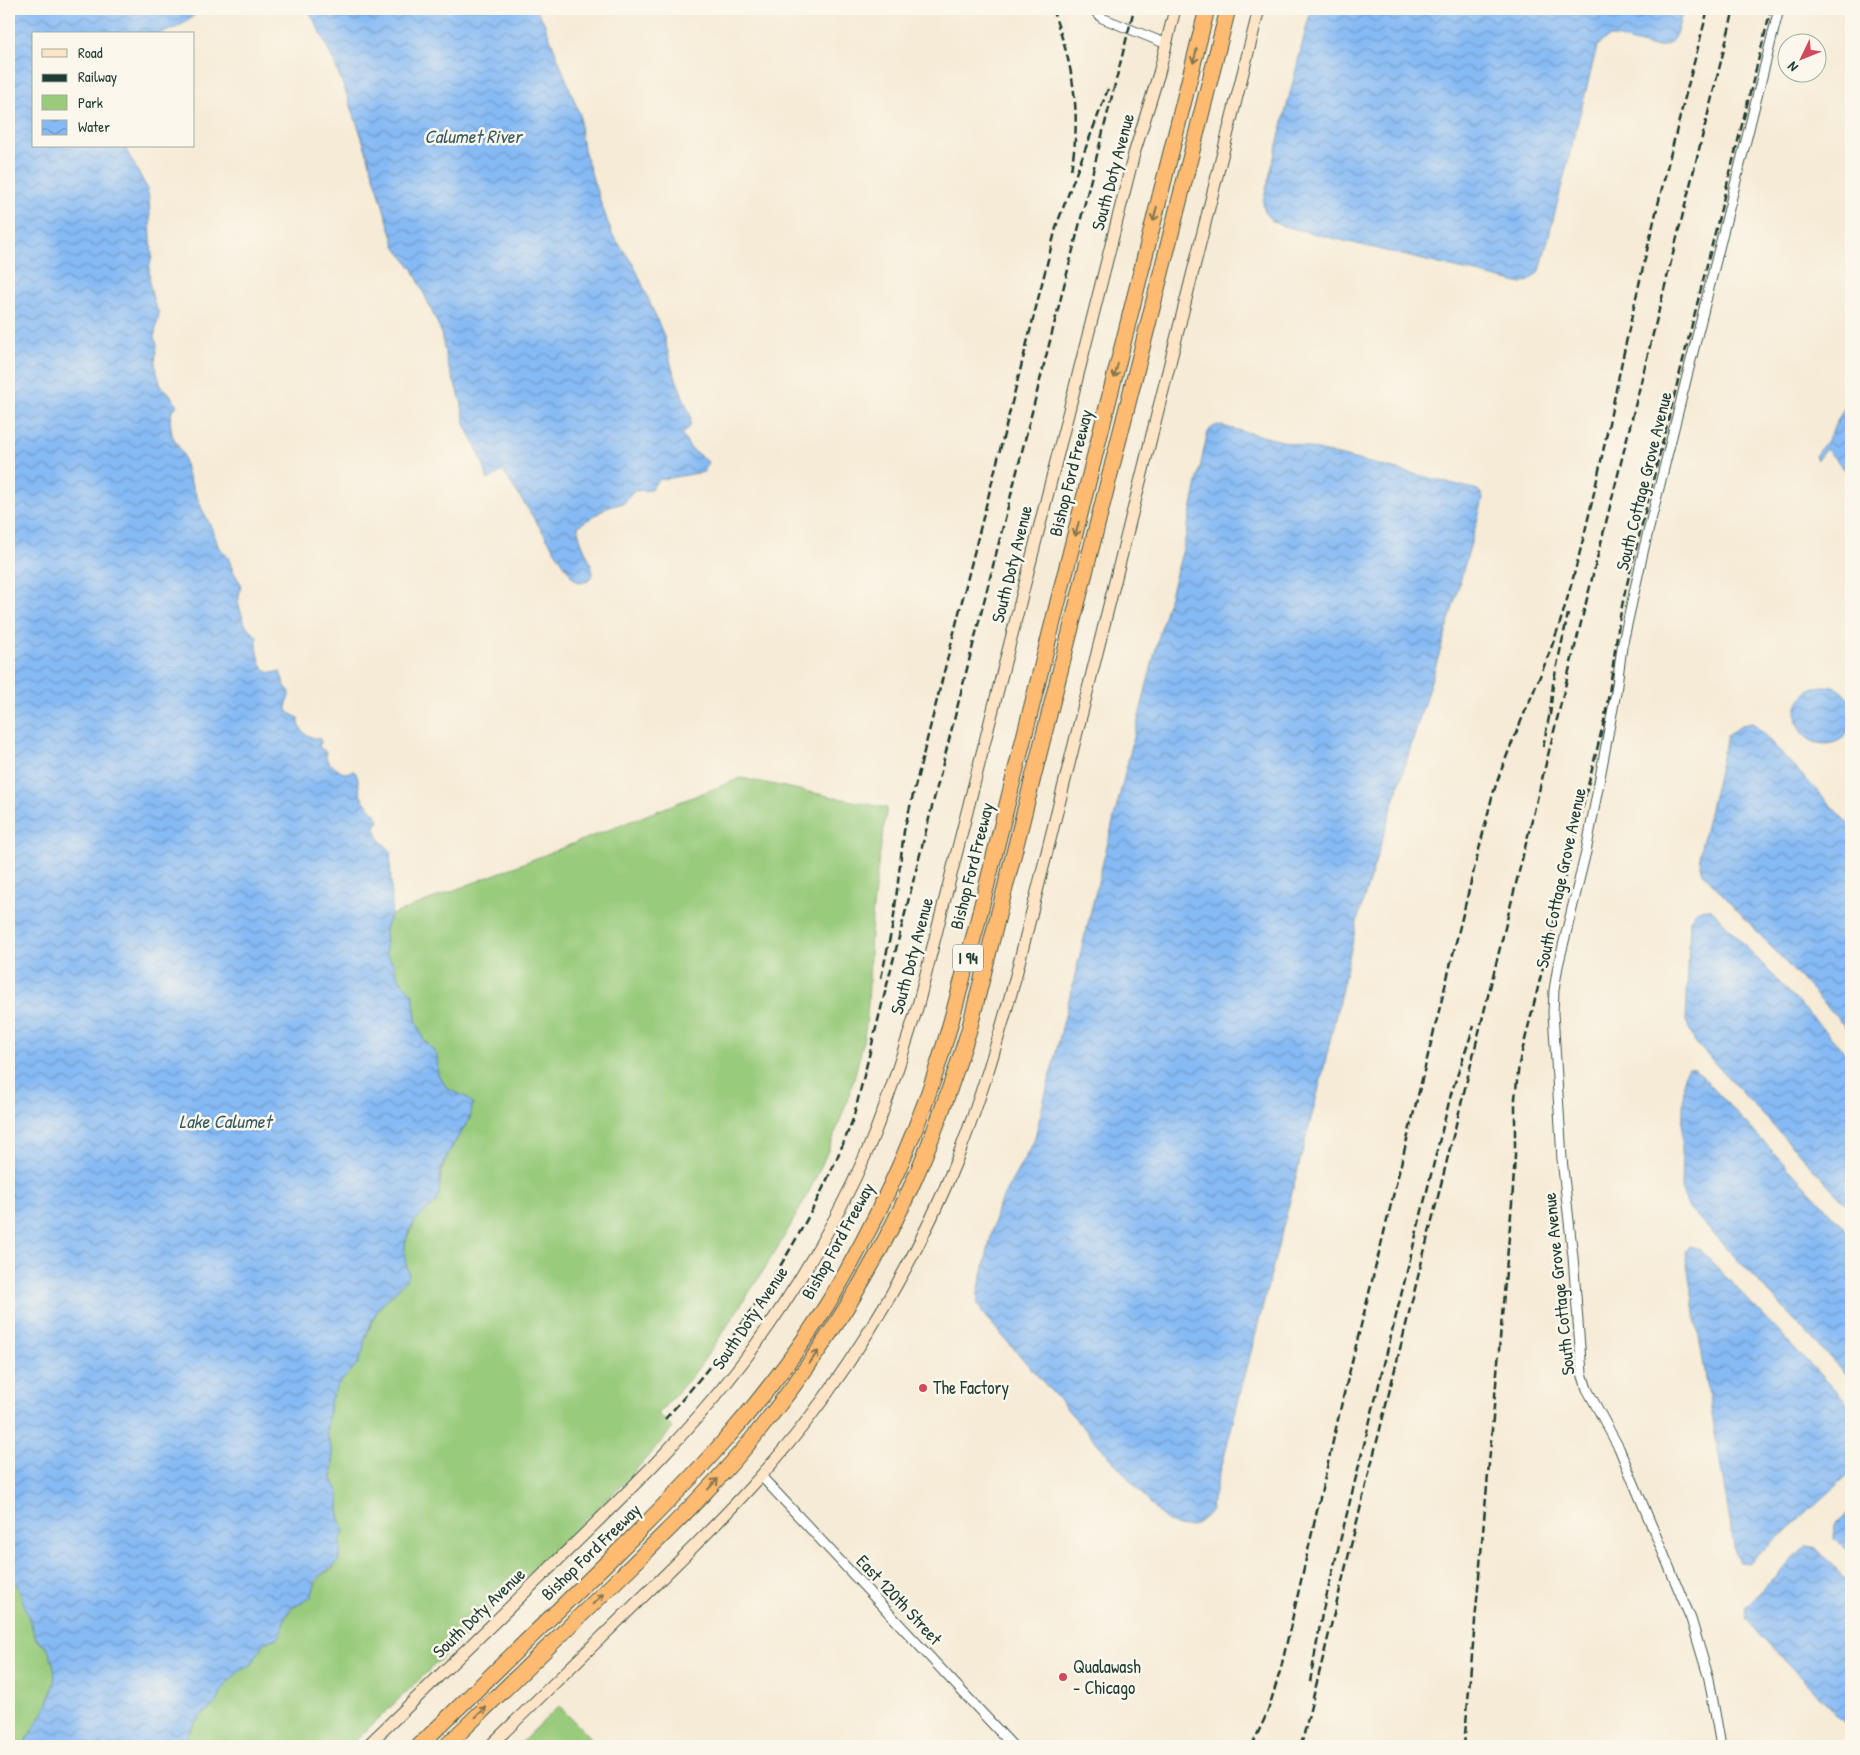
<svg xmlns="http://www.w3.org/2000/svg" width="1860" height="1755" font-family="'Patrick Hand',sans-serif">
	<style>
		.green { fill: #99cb7b; stroke: #5c8458 }
		.water { fill: url(#water-waves); stroke: #527c94 }
		.lines { fill: none; stroke-linecap: round; stroke-linejoin: round }
		.street-casing { stroke: #3f574c; stroke-width: 11 }
		.secondary-casing { stroke: #3f574c; stroke-width: 13 }
		.highway-casing { stroke: #3f574c; stroke-width: 17 }
		.street { stroke: #fff; stroke-width: 9 }
		.secondary { stroke: #ffe4c6; stroke-width: 11 }
		.highway { stroke: #febb71; stroke-width: 15 }
		.rail { stroke: #1f3d34; stroke-width: 2.5; stroke-dasharray: 8 4; stroke-linecap: butt }
		.oneway { stroke: #83764f }
		.poi-dot { fill: #d1495b; stroke: #fbf7ec; stroke-width: 2 }
		.labels { text-anchor: middle; stroke-width: 5; stroke-linejoin: round; paint-order: stroke }
		.shield { fill: #fbf7ec; stroke: #61756b; stroke-width: 1 }
		.shield-label { font-size: 16px; font-weight: bold; fill: #1f3d34 }
		.street-label { font-size: 18px; fill: #1f3d34; stroke: #fbf7ec }
		.poi-label { font-size: 18px; fill: #1f3d34; stroke: #fbf7ec; text-anchor: start }
		.water-label { font-size: 19px; font-style: italic; fill: #395c64; stroke: #fbf7ec }
	</style>
	<defs>
		<pattern id="water-waves" width="16" height="10" patternUnits="userSpaceOnUse" patternTransform="scale(1.25)"><rect width="16" height="10" fill="#86baf4"/><path d="M0 5q4-4 8 0t8 0" fill="none" stroke="#6d98c6"/></pattern>
	</defs>
	<rect width="100%" height="100%" fill="#fbf7ec"/>
	<filter id="ink" filterUnits="userSpaceOnUse"><feTurbulence type="fractalNoise" baseFrequency=".02" numOctaves="2"/><feDisplacementMap in="SourceGraphic" scale="10" xChannelSelector="R" yChannelSelector="G"/><feConvolveMatrix kernelMatrix="1 2 1 2 8 2 1 2 1" color-interpolation-filters="sRGB"/></filter>
	<filter id="wash" filterUnits="userSpaceOnUse"><feTurbulence type="fractalNoise" baseFrequency=".0096" numOctaves="4" result="noise"/><feDisplacementMap in="SourceGraphic" scale="20" xChannelSelector="R" yChannelSelector="G"/><feGaussianBlur stdDeviation="1.12" result="paint"/><feColorMatrix in="noise" values="0 0 0 0 0 0 0 0 0 0 0 0 0 0 0 0 0 1.4 0 .05"/><feComposite in="paint" operator="in"/></filter>
	<g filter="url(#wash)">
		<rect width="100%" height="100%" fill="#f6ebd6"/>
		<g class="green">
			<path d="M741 778 887 808C880 849 874 890 871 932 869 967 870 1002 864 1037 845 1131 801 1215 748 1294 730 1321 713 1349 693 1375 682 1388 669 1401 658 1414L673 1428 625 1482 350 1746H182C187 1736 192 1725 200 1717 205 1711 213 1707 218 1701 220 1698 220 1694 222 1690 229 1680 240 1669 251 1665L265 1642 281 1634C285 1610 293 1608 311 1596 316 1582 318 1575 333 1569 336 1557 338 1542 344 1531L339 1515V1493L332 1479 333 1455 326 1432 330 1401 337 1386 363 1351 365 1339 378 1309 406 1280 404 1251 406 1239 417 1219 437 1201 442 1169 450 1150 471 1117 470 1109 472 1104 466 1097 448 1089 438 1075 434 1051 423 1039 416 1019 413 995 398 977 394 965 386 953 385 929 391 915Z"/>
			<path d="M9 1567 18 1585 36 1639 49 1650 56 1675 45 1712 23 1746H9Z"/>
			<path d="M559 1706 598 1746H518Z"/>
		</g>
		<g class="water">
			<path d="M9 9H201C188 22 176 30 158 34H34V146H124L147 188 149 199 152 257 149 268 150 286 154 303 159 313 154 338 157 344 155 364 161 387 170 394 177 406 172 411 170 421 172 435 183 455 187 473 202 509 214 533 218 546 228 557 233 571 241 584 238 603 245 624 257 637C256 645 259 673 272 673 275 673 277 671 280 672L285 686 290 692C286 707 282 711 299 718 298 731 308 738 320 739L321 742 319 747 326 752V757L328 762 341 772 345 773 354 771C361 779 357 789 362 798 367 806 377 813 379 821L375 826C376 839 384 844 392 852L390 858 392 905 391 915 385 929 386 953 394 965 398 977 413 995 416 1019 423 1039 434 1051 437 1056 438 1075 448 1089 466 1097 473 1104C471 1109 472 1114 469 1119 460 1136 447 1151 441 1170 439 1178 441 1194 437 1200 433 1208 423 1212 417 1219 403 1235 402 1255 409 1274L406 1280 378 1309 370 1325 365 1339 363 1351 358 1363 337 1386 330 1401 326 1432 333 1455 332 1479 339 1493V1515L344 1531C337 1544 343 1550 339 1559 335 1570 322 1570 316 1580 314 1585 313 1591 312 1596L291 1608 285 1617 281 1634 278 1638 265 1642 251 1665C240 1669 229 1680 222 1691 220 1694 220 1698 218 1701 213 1707 205 1711 200 1717 192 1725 187 1736 182 1746H23C40 1716 66 1688 49 1652 46 1644 38 1643 35 1635 26 1612 20 1589 9 1567Z"/>
			<path d="M308 9H535L543 20 580 115 581 139 595 186 612 234 635 267 663 334 673 371 691 417 690 426 682 435 690 448 708 462 704 472 658 480 650 490 633 491 624 503 608 507 578 526C578 543 591 557 593 574L588 581 580 583 573 578 503 471 488 480 482 460 465 424 461 400 448 366 440 329 413 269 396 248C371 168 349 83 308 9Z"/>
			<path d="M1311 9H1683C1680 19 1679 30 1673 39 1662 57 1629 38 1613 37 1606 37 1601 42 1597 47L1540 271 1529 281 1522 284 1283 226C1270 222 1264 215 1263 202Z"/>
			<path d="M1851 395V476L1826 449 1817 460 1815 456 1828 439Z"/>
			<path d="M1218 425 1478 490 1482 495 1483 500 1443 642 1358 918 1322 1076 1210 1511C1194 1531 1178 1532 1160 1514L983 1314 978 1304V1293L998 1206 1034 1141 1162 624 1183 549 1207 435C1209 429 1212 427 1218 425Z"/>
			<circle cx="1825" cy="715" r="29"/>
			<path d="M1753 723 1851 827V1033L1703 873 1699 856 1727 736 1741 725Z"/>
			<path d="M1711 909 1851 1059V1209L1695 1042 1686 1021 1690 920 1697 910Z"/>
			<path d="M1688 1068 1695 1069 1851 1235V1380L1689 1208 1681 1189 1684 1074Z"/>
			<path d="M1689 1246 1699 1249 1851 1407V1472L1750 1563 1739 1562 1735 1552 1685 1252Z"/>
			<path d="M1851 1509V1556L1835 1539 1836 1524Z"/>
			<path d="M1805 1547 1817 1549 1851 1585V1730L1746 1620 1747 1605Z"/>
		</g>
	</g>
	<g filter="url(#ink)">
		<g class="lines">
			<g class="street-casing">
				<g id="street">
					<path d="M1093 9 1102 18 1167 44"/>
					<path d="M761 1476 1013 1746"/>
					<path d="M1721 1746 1709 1679 1691 1619 1619 1448 1587 1389 1582 1373 1573 1257 1562 1159 1553 1013 1554 990 1558 966 1586 852 1616 692 1622 647 1644 548 1779 9"/>
				</g>
			</g>
			<g class="secondary-casing">
				<g id="secondary">
					<path d="M367 1746C432 1683 498 1619 563 1555 630 1490 698 1424 754 1347 798 1286 839 1218 869 1147 888 1101 903 1053 918 1005L1134 154 1159 73 1175 9"/>
					<path d="M490 1746C546 1692 601 1638 656 1584 716 1525 775 1466 824 1398 877 1324 924 1243 957 1159 980 1101 997 1043 1014 983L1259 9"/>
				</g>
			</g>
			<g class="highway-casing">
				<g id="highway">
					<path d="M419 1746C475 1691 532 1636 589 1580 686 1486 780 1391 847 1271 886 1201 920 1126 943 1049 955 1010 964 971 975 932L1207 9"/>
					<path d="M446 1746C501 1693 556 1639 612 1585 663 1535 716 1485 761 1428 820 1354 872 1273 911 1187 934 1136 952 1084 969 1030L1228 9"/>
				</g>
			</g>
			<use href="#street" class="street"/>
			<use href="#secondary" class="secondary"/>
			<use href="#highway" class="highway"/>
			<g class="rail">
				<path d="M1052 9C1073 64 1082 112 1071 170"/>
				<path d="M1550 715 1553 684 1568 614"/>
				<path d="M1543 747 1551 707"/>
				<path d="M881 978 893 924 904 831 908 815 1057 224 1108 89"/>
				<path d="M665 1419C744 1332 811 1229 853 1119L1134 9"/>
				<path d="M1310 1682 1322 1614 1451 1094 1474 1026"/>
				<path d="M1252 1746 1268 1711 1281 1668 1342 1402 1492 797C1512 734 1544 676 1563 613 1592 517 1609 418 1631 320 1654 216 1681 112 1708 9"/>
				<path d="M1301 1746 1734 9"/>
				<path d="M1464 1746 1512 1203 1515 1156V1098L1519 1064 1604 721C1613 678 1615 635 1625 592L1771 9"/>
			</g>
		</g>
		<defs><path id="oneway-shaft" d="M-6 0H5M1.5-3L5.5 0L1.5 3" fill="none" stroke-width="1.6" stroke-linecap="round" stroke-linejoin="round" transform="scale(1.25)"/></defs>
		<g class="oneway">
			<use href="#oneway-shaft" transform="translate(1195 56) rotate(104)"/>
			<use href="#oneway-shaft" transform="translate(1155 214) rotate(104)"/>
			<use href="#oneway-shaft" transform="translate(1116 371) rotate(104)"/>
			<use href="#oneway-shaft" transform="translate(1077 529) rotate(104)"/>
			<use href="#oneway-shaft" transform="translate(814 1357) rotate(-55)"/>
			<use href="#oneway-shaft" transform="translate(713 1484) rotate(-47)"/>
			<use href="#oneway-shaft" transform="translate(598 1599) rotate(-44)"/>
			<use href="#oneway-shaft" transform="translate(481 1712) rotate(-44)"/>
		</g>
	</g>
	<g class="poi-dot">
		<circle cx="923" cy="1388" r="5"/>
		<circle cx="1063" cy="1677" r="5"/>
	</g>
	<g class="labels">
		<rect class="shield" x="953" y="944.5" width="30" height="27" rx="4"/>
		<g class="shield-label">
			<text x="968" y="964">I 94</text>
		</g>
		<g class="street-label">
			<text transform="translate(1113 172) rotate(-75)" y="6">South Doty Avenue</text>
			<text transform="translate(1071 473) rotate(-76)" y="6">Bishop Ford Freeway</text>
			<text transform="translate(1644 481) rotate(-76)" y="6">South Cottage Grove Avenue</text>
			<text transform="translate(1012 564) rotate(-76)" y="6">South Doty Avenue</text>
			<text transform="translate(972 866) rotate(-76)" y="6">Bishop Ford Freeway</text>
			<text transform="translate(1561 878) rotate(-78)" y="6">South Cottage Grove Avenue</text>
			<text transform="translate(912 956) rotate(-75)" y="6">South Doty Avenue</text>
			<text transform="translate(838 1241) rotate(-61)" y="6">Bishop Ford Freeway</text>
			<text transform="translate(1559 1284) rotate(-96)" y="6">South Cottage Grove Avenue</text>
			<text transform="translate(750 1318) rotate(-56)" y="6">South Doty Avenue</text>
			<text transform="translate(591 1552) rotate(-44)" y="6">Bishop Ford Freeway</text>
			<text transform="translate(899 1600) rotate(47)" y="6">East 120th Street</text>
			<text transform="translate(479 1613) rotate(-44)" y="6">South Doty Avenue</text>
		</g>
		<g class="poi-label">
			<text x="933" y="1394">The Factory</text>
			<text x="1073" y="1673">Qualawash<tspan x="1073" dy="21">- Chicago</tspan></text>
		</g>
		<g class="water-label">
			<text x="473" y="143">Calumet River</text>
			<text x="225" y="1128">Lake Calumet</text>
		</g>
	</g>
	<rect width="1860" height="1755" fill="none" stroke="#fbf7ec" stroke-width="30"/>
	<rect x="32" y="32" width="162" height="115" fill="#fbf7ec" stroke="#a3ada2"/>
	<rect x="42" y="49" width="25" height="8" fill="#ffe4c6" stroke="#a3ada2"/>
	<text x="78" y="58" font-size="15" fill="#1f3d34">Road</text>
	<rect x="42" y="74" width="25" height="8" fill="#1f3d34" stroke="#a3ada2"/>
	<text x="78" y="82" font-size="15" fill="#1f3d34">Railway</text>
	<rect x="42" y="95" width="25" height="15" fill="#99cb7b" stroke="#a3ada2"/>
	<text x="78" y="108" font-size="15" fill="#1f3d34">Park</text>
	<rect x="42" y="120" width="25" height="15" fill="url(#water-waves)" stroke="#a3ada2"/>
	<text x="78" y="132" font-size="15" fill="#1f3d34">Water</text>
	<g transform="translate(1802 58) rotate(227)"><circle r="24" fill="#fbf7ec" stroke="#a3ada2"/>
	<path d="M0-4L9 19L0 12L-9 19Z" fill="#d1495b"/>
	<text y="-8" font-size="14" font-weight="bold" text-anchor="middle" fill="#1f3d34">N</text>
	</g>
</svg>
